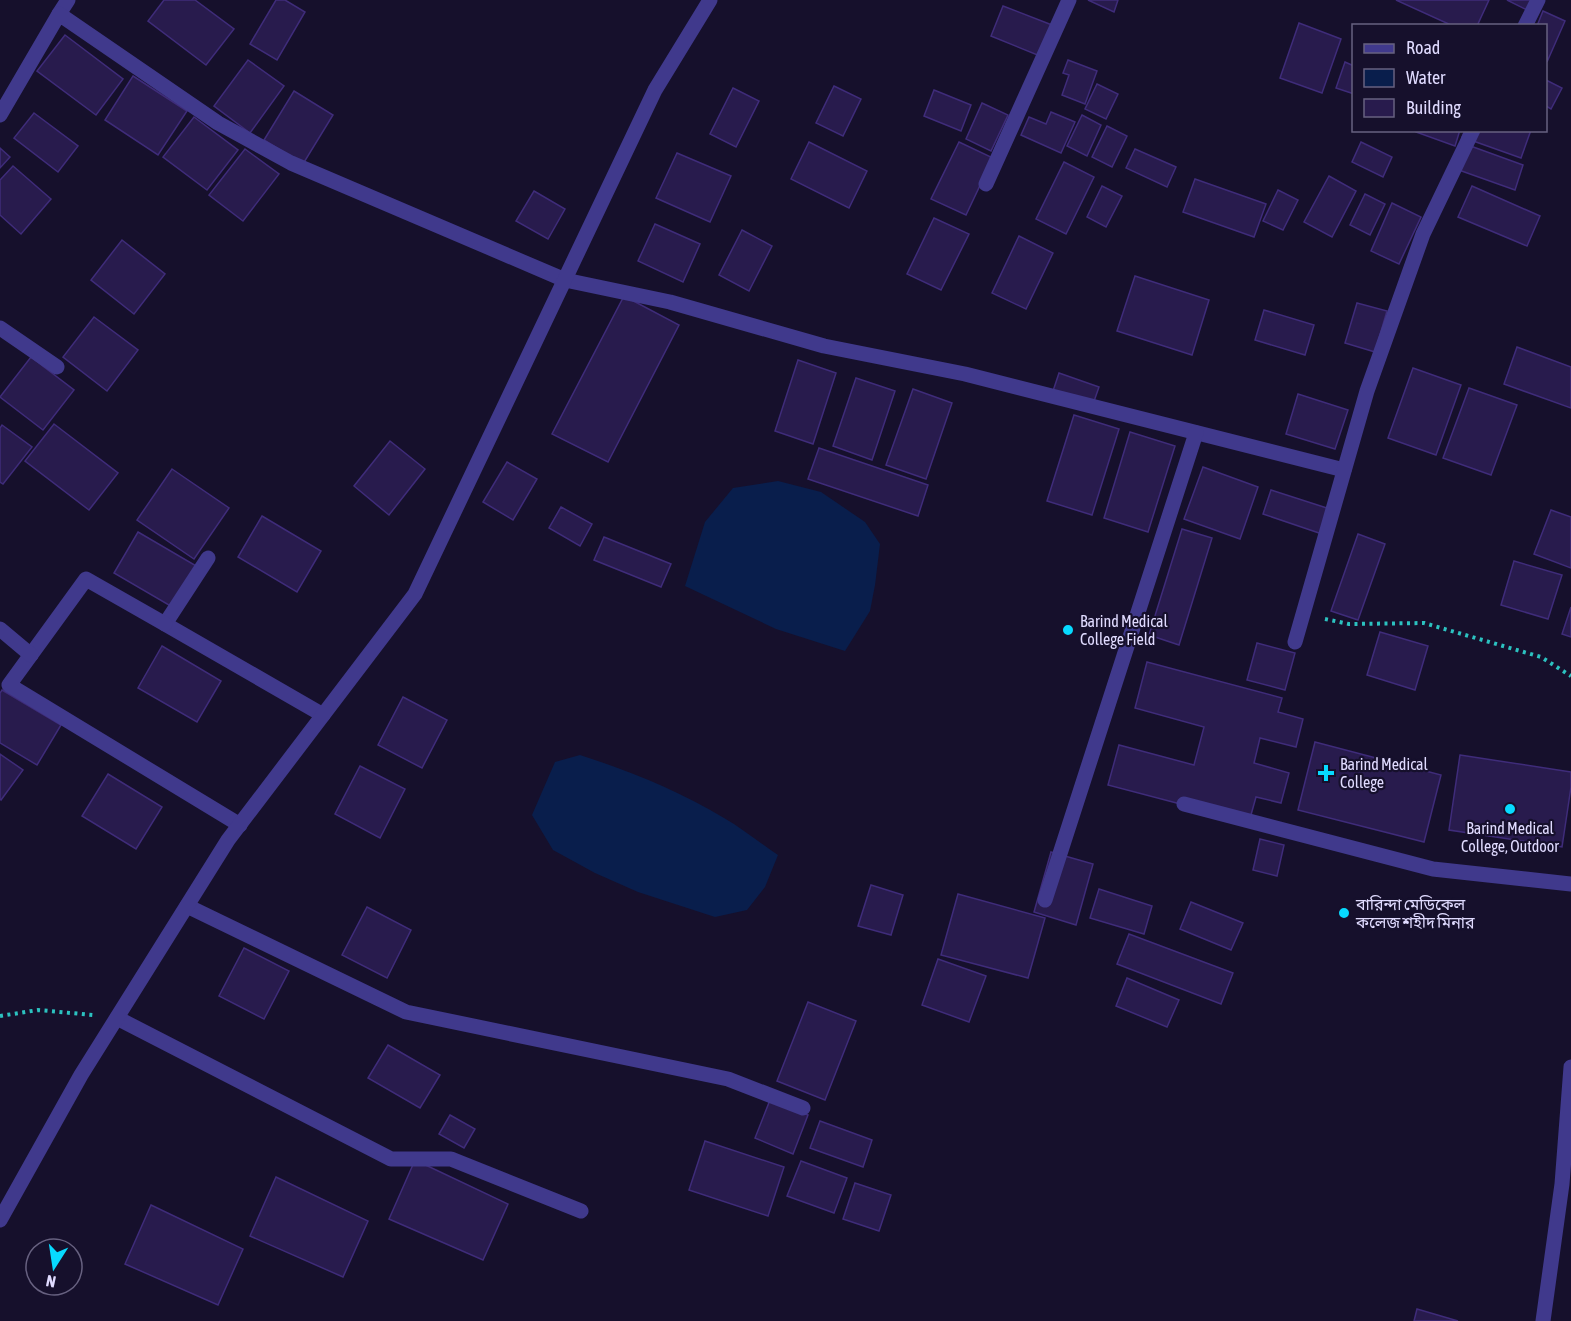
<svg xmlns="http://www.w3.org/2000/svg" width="1571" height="1321" font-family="'Asap Condensed','Noto Sans Bengali',sans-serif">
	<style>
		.water { fill: #091e4c }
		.building { fill: #281b4d; stroke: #3f2c7a; stroke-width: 1.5 }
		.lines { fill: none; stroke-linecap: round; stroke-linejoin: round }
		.path { stroke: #2cc2c0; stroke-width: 4; stroke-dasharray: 3 4.5; stroke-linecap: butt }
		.minor { stroke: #40398c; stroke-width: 15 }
		.poi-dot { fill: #07daff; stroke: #16102c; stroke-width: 2 }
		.labels { text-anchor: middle; stroke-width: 4.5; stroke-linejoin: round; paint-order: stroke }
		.poi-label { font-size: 16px; fill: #e0dbff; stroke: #16102c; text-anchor: start }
	</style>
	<rect width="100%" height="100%" fill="#16102c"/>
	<g class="water">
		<path d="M778 481 821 492 865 522 880 544 875 585 870 611 845 651 776 629 685 586 705 522 733 488Z"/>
		<path d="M580 755C630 771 679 791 724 818 743 829 760 843 778 855L765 887 747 910 715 917 638 892 595 873 553 850 532 815 555 762Z"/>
	</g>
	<g class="building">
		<path d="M164 0H195L234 29 206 65 148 21Z"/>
		<path d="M276 0H285L305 12 277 60 250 44Z"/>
		<path d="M1088 0H1118L1114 12Z"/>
		<path d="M1396 0H1489L1477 26H1453Z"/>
		<path d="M1507 0H1533L1527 10Z"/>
		<path d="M1003 6 1052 25 1040 56 991 36Z"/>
		<path d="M1543 11 1565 21 1547 62 1546 26H1537Z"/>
		<path d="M1299 23 1341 39 1322 93 1280 78Z"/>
		<path d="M65 35 123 79 96 115 37 71Z"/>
		<path d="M248 60 284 86 250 133 214 106Z"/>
		<path d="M1068 60 1097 71 1085 104 1062 95 1069 75 1063 73Z"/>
		<path d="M1345 62 1354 66V94L1336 88Z"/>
		<path d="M133 76 187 111 158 155 105 120Z"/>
		<path d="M1546 80 1562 88 1551 109 1546 106Z"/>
		<path d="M1097 84 1118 94 1106 119 1085 109Z"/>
		<path d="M834 86 861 99 843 136 816 123Z"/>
		<path d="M733 88 759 101 736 147 710 134Z"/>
		<path d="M934 90 971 105 961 131 924 116Z"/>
		<path d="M294 91 333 115 303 164 264 140Z"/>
		<path d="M982 103 1008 115 991 151 966 139Z"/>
		<path d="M1051 112 1075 122 1061 153 1021 135 1029 117 1046 124Z"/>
		<path d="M34 113 78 146 58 172 14 138Z"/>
		<path d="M1082 115 1101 125 1087 156 1067 146Z"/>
		<path d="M194 117 238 150 207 190 163 157Z"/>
		<path d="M1107 126 1127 136 1112 167 1092 157Z"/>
		<path d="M1416 130H1460L1455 146 1416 132Z"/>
		<path d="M1465 130H1531L1521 158 1462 137Z"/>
		<path d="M809 142 867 171 849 208 791 179Z"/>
		<path d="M959 142 993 158 966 215 931 199Z"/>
		<path d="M1361 142 1392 157 1383 177 1352 162Z"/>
		<path d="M1465 144 1523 165 1515 190 1456 169Z"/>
		<path d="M0 148 10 157 0 168Z"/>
		<path d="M245 149 279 174 243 221 209 195Z"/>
		<path d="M1135 149 1176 167 1167 187 1126 168Z"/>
		<path d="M677 153 731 176 710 222 656 198Z"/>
		<path d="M1064 162 1094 177 1066 234 1036 219Z"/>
		<path d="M13 166 51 199 21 234 0 215V180Z"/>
		<path d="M1329 176 1356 191 1332 237 1304 222Z"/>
		<path d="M1195 179 1266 204 1254 237 1183 212Z"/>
		<path d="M1102 186 1122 196 1106 227 1087 217Z"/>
		<path d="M1472 186 1540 216 1527 246 1458 217Z"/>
		<path d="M1278 190 1298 200 1283 230 1263 221Z"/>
		<path d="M534 191 565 209 548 239 516 221Z"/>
		<path d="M1365 194 1385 204 1370 235 1350 225Z"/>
		<path d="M1392 203 1421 217 1399 264 1371 251Z"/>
		<path d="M934 218 969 234 941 290 907 274Z"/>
		<path d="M655 224 700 244 683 282 638 261Z"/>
		<path d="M742 230 772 246 749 291 719 275Z"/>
		<path d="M1019 236 1053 253 1026 309 992 293Z"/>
		<path d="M122 240 165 274 134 314 91 280Z"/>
		<path d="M1135 276 1209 300 1192 355 1117 331Z"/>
		<path d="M624 296 679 325 608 462 552 434Z"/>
		<path d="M1357 303 1387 311 1375 352 1345 343Z"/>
		<path d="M1264 310 1314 325 1305 355 1255 340Z"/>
		<path d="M94 317 138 350 107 391 63 357Z"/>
		<path d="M1517 347 1571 367V408L1504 384Z"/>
		<path d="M31 357 74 390 43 430 0 397Z"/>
		<path d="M798 360 836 373 813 444 775 431Z"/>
		<path d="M1413 368 1461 385 1436 455 1388 438Z"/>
		<path d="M1059 373 1099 387 1092 407 1052 394Z"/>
		<path d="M856 378 895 391 872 460 833 446Z"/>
		<path d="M1469 388 1517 405 1491 475 1443 458Z"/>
		<path d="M913 389 952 403 926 479 886 465Z"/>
		<path d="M1298 394 1348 410 1335 449 1286 434Z"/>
		<path d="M1074 415 1119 429 1092 515 1047 501Z"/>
		<path d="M54 424 118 473 89 510 25 461Z"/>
		<path d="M2 425 32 447 3 484 0 482V428Z"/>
		<path d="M1130 432 1175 446 1148 532 1104 518Z"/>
		<path d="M390 441 425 469 389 515 354 486Z"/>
		<path d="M819 448 928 485 918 516 808 479Z"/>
		<path d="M507 462 537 479 513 520 483 502Z"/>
		<path d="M1203 467 1258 487 1240 539 1184 519Z"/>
		<path d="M172 469 229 508 194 559 137 520Z"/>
		<path d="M1271 490 1330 509 1322 534 1263 514Z"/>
		<path d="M561 507 592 524 580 546 549 528Z"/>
		<path d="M1551 510 1571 517V568L1534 554Z"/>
		<path d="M262 516 321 551 297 592 238 557Z"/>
		<path d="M1182 529 1212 538 1179 645 1149 635Z"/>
		<path d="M138 532 198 567 174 608 114 573Z"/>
		<path d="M1358 534 1385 544 1358 620 1331 611Z"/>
		<path d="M604 537 671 564 661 587 594 560Z"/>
		<path d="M1514 561 1562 575 1548 619 1501 605Z"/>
		<path d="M1571 607V637L1562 634Z"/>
		<path d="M1380 632 1428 646 1415 690 1367 675Z"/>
		<path d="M1257 643 1295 653 1285 690 1247 680Z"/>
		<path d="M162 646 221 681 197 722 138 688Z"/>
		<path d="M1147 662 1282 698 1278 712 1303 719 1296 747 1260 738 1254 763 1289 773 1281 803 1256 797 1249 822 1108 785 1119 745 1194 765 1204 727 1135 708Z"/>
		<path d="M2 690 61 725 37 765 0 743V693Z"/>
		<path d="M403 697 447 720 422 768 378 745Z"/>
		<path d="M1315 742 1441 775 1424 842 1298 810Z"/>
		<path d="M0 754 23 770 1 800 0 799Z"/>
		<path d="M1460 755 1571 772V787L1562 847 1449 830Z"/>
		<path d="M360 766 405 789 380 838 335 814Z"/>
		<path d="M108 774 162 807 136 849 82 816Z"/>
		<path d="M1260 839 1284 845 1277 876 1253 870Z"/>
		<path d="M1051 852 1093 864 1076 925 1034 912Z"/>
		<path d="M871 885 903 895 891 935 858 926Z"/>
		<path d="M1099 889 1152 906 1144 934 1090 918Z"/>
		<path d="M958 894 1045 918 1028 978 941 955Z"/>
		<path d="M1191 902 1243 923 1231 950 1180 929Z"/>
		<path d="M367 907 411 930 387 978 342 955Z"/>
		<path d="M1129 934 1233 973 1221 1004 1117 964Z"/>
		<path d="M244 948 289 971 264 1019 219 996Z"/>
		<path d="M938 959 986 976 969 1022 922 1005Z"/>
		<path d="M1127 978 1179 1000 1167 1027 1116 1006Z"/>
		<path d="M808 1002 856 1021 825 1100 777 1081Z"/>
		<path d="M388 1045 440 1075 420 1108 368 1078Z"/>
		<path d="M770 1100 808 1115 793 1154 755 1138Z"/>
		<path d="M450 1115 475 1129 464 1148 439 1134Z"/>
		<path d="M820 1121 872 1140 863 1167 810 1148Z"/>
		<path d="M705 1141 784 1167 768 1216 689 1190Z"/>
		<path d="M415 1160 508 1204 483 1260 389 1219Z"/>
		<path d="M801 1161 847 1178 834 1213 787 1196Z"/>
		<path d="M276 1177 368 1221 343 1277 250 1236Z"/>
		<path d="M855 1183 891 1195 879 1231 843 1219Z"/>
		<path d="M151 1205 243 1249 218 1305 125 1264Z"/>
		<path d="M1417 1309 1458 1321H1414Z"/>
	</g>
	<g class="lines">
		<g class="path">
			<path d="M1325 619 1349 624 1424 623 1541 657 1571 676"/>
			<path d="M0 1016 38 1010 93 1015"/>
		</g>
		<g class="minor">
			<path d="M59 14 68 0"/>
			<path d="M1525 26 1538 0"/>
			<path d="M0 115 59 14 218 123 291 163 565 280 670 302 824 346 965 374 1344 470"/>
			<path d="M986 184 1069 0"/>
			<path d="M0 328 57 367"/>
			<path d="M208 558 165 624 323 715"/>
			<path d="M165 624 86 579 9 685 240 825"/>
			<path d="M0 629 31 655"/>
			<path d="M1295 642 1367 391 1423 234 1473 130"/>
			<path d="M1184 804 1433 869 1571 884"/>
			<path d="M1045 900 1196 433"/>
			<path d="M187 906 406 1012 728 1079 803 1108"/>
			<path d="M117 1018 391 1159H451L581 1211"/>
			<path d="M0 1220 81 1075 228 840 415 594 655 90 710 0"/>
			<path d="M1543 1321 1562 1184 1571 1067"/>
		</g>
	</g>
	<g class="poi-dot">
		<circle cx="1068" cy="630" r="6"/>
		<path d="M1323 764h6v6h6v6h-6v6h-6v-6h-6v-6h6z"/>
		<circle cx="1510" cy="809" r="6"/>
		<circle cx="1344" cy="913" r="6"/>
	</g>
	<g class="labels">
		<g class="poi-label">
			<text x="1080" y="627">Barind Medical<tspan x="1080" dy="18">College Field</tspan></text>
			<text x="1340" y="770">Barind Medical<tspan x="1340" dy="18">College</tspan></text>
			<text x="1510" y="834" text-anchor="middle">Barind Medical<tspan x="1510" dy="18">College, Outdoor</tspan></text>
			<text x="1356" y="910">বারিন্দা মেডিকেল<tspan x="1356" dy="18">কলেজ শহীদ মিনার</tspan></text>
		</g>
	</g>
	<rect x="1352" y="24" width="195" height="108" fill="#16102c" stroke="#676180" stroke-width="1.5"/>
	<rect x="1364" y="44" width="30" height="9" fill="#40398c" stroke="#676180" stroke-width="1.5"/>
	<text x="1406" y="54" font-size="18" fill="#e0dbff">Road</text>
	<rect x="1364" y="69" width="30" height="18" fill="#091e4c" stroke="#676180" stroke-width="1.5"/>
	<text x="1406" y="84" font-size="18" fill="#e0dbff">Water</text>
	<rect x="1364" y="99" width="30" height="18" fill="#281b4d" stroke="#676180" stroke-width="1.5"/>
	<text x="1406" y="114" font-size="18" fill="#e0dbff">Building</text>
	<g transform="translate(54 1267) rotate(192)"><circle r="28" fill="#16102c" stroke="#676180" stroke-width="1.5"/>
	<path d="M0-4.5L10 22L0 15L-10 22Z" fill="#07daff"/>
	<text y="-9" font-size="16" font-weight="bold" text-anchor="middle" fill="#e0dbff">N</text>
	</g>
</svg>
